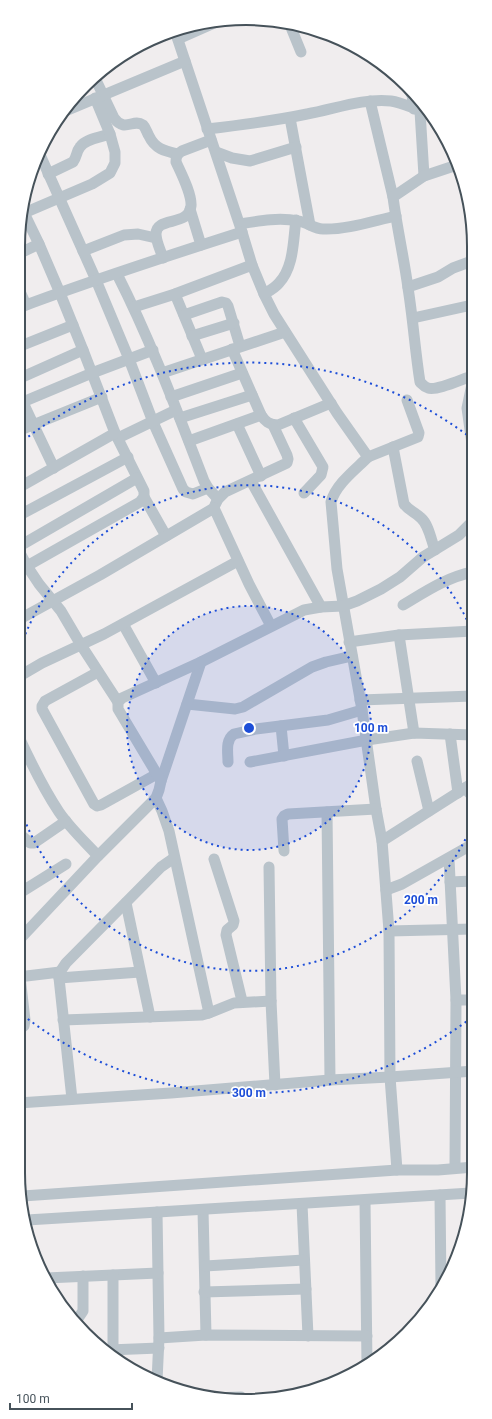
<svg xmlns="http://www.w3.org/2000/svg" width="492" height="1419" font-family="Roboto,sans-serif">
	<style>
		.lines { fill: none; stroke-linecap: round; stroke-linejoin: round }
		.minor { stroke: #b9c3ca; stroke-width: 11 }
		.ring { fill: none; stroke: #1d4ed8; stroke-width: 2; stroke-dasharray: 2 4 }
		.rim { fill: none; stroke: #46525a; stroke-width: 2 }
		.centre { fill: #1d4ed8; stroke: #fff; stroke-width: 2 }
		.ring-label { font-size: 12px; text-anchor: middle; font-weight: bold; fill: #1d4ed8; stroke: #fff; stroke-width: 3.5; stroke-linejoin: round; paint-order: stroke }
	</style>
	<rect width="100%" height="100%" fill="#f0edee"/>
	<g class="lines">
		<g class="minor">
			<path d="M290 25 301 52"/>
			<path d="M176 34 242 232 252 265 264 294 274 314 337 413 368 457C355 470 336 484 331 502L337 569 362 710 376 809 382 841 389 931 390 1077 397 1170"/>
			<path d="M178 39 221 20"/>
			<path d="M96 80 114 118C125 133 133 118 143 125 146 128 147 133 149 136 155 149 165 151 178 154"/>
			<path d="M407 87 412 95 414 109"/>
			<path d="M370 101 393 197"/>
			<path d="M420 111 424 176"/>
			<path d="M63 112 185 61"/>
			<path d="M290 118 310 225"/>
			<path d="M207 129C241 125 274 121 307 114 335 109 363 98 391 101 404 103 416 110 429 113"/>
			<path d="M216 152 232 158 250 161 296 147"/>
			<path d="M41 157 96 280 129 359 153 422 183 489 186 492 193 494 208 488"/>
			<path d="M457 165 424 176 393 197C397 228 404 258 408 288 413 319 415 350 420 382 423 385 424 387 428 388 437 391 462 379 472 376"/>
			<path d="M48 174 73 162C77 157 76 152 80 147 85 139 101 137 110 134"/>
			<path d="M190 209 201 245"/>
			<path d="M23 211 39 244 60 293 83 350 115 433 144 491V497L140 502 27 566"/>
			<path d="M24 213 92 184 110 173 115 163V152L110 134 95 98"/>
			<path d="M240 224C258 221 279 217 298 221 307 222 314 229 323 229 346 230 373 221 396 216"/>
			<path d="M83 251 124 235 138 234 156 238"/>
			<path d="M18 254 39 244"/>
			<path d="M163 258C161 251 156 242 156 234 156 216 189 227 191 206 192 194 181 173 176 162 176 156 177 154 182 151L211 140"/>
			<path d="M117 274C151 341 177 411 204 481L208 488 218 499"/>
			<path d="M18 287 26 305"/>
			<path d="M408 287 438 277 453 268 472 261"/>
			<path d="M175 294 202 359"/>
			<path d="M264 294C269 291 275 288 279 283 294 267 293 241 296 220"/>
			<path d="M134 307 175 294 252 265"/>
			<path d="M18 308C92 280 167 256 242 232"/>
			<path d="M184 315 222 302 226 303 228 306 240 346"/>
			<path d="M413 318 472 305"/>
			<path d="M192 336 234 323"/>
			<path d="M18 347 73 325"/>
			<path d="M232 349 261 415C265 421 269 425 278 425L331 403"/>
			<path d="M162 373 285 332"/>
			<path d="M18 379 83 350"/>
			<path d="M472 384 467 408 472 444"/>
			<path d="M18 392 54 468"/>
			<path d="M171 397 242 373"/>
			<path d="M18 404 92 373 153 350"/>
			<path d="M180 418 252 395"/>
			<path d="M294 418 323 467 321 475 304 493"/>
			<path d="M237 424 261 476"/>
			<path d="M18 431 102 397"/>
			<path d="M118 438 176 410"/>
			<path d="M189 441 261 415"/>
			<path d="M393 447 404 504C409 511 415 512 421 518 429 525 431 540 435 550"/>
			<path d="M368 457 418 437 419 433 407 400"/>
			<path d="M251 481 321 607"/>
			<path d="M18 488 115 433"/>
			<path d="M144 497 166 536"/>
			<path d="M215 505 218 499 225 492 287 463 288 459 287 455 273 425"/>
			<path d="M18 516 128 457"/>
			<path d="M18 547 137 478"/>
			<path d="M18 549 27 566 39 584 61 611 81 645 118 702"/>
			<path d="M403 605C425 592 447 577 473 572"/>
			<path d="M18 620 100 575 214 508 249 584 271 626"/>
			<path d="M123 624 156 683"/>
			<path d="M399 635 414 733"/>
			<path d="M349 642 399 635 473 631"/>
			<path d="M98 672 45 701 42 706V709L94 804 97 806 101 805 157 774"/>
			<path d="M18 677 42 663 104 634 238 561"/>
			<path d="M360 700 473 696"/>
			<path d="M187 704 235 709 243 707 312 667 326 662 352 656"/>
			<path d="M281 726 284 756"/>
			<path d="M450 734 458 793"/>
			<path d="M18 735C30 761 43 788 59 812 70 828 85 842 98 856"/>
			<path d="M417 761 429 811"/>
			<path d="M228 762C228 753 225 740 234 734L256 729 328 720 362 710"/>
			<path d="M250 762 367 740 414 733 473 735"/>
			<path d="M161 781 201 662"/>
			<path d="M465 788 473 797"/>
			<path d="M156 798 162 811 169 831 209 1013"/>
			<path d="M327 812 330 1080"/>
			<path d="M18 830 21 835 30 843H34L66 821"/>
			<path d="M382 841 473 783"/>
			<path d="M284 851 282 819 284 816 288 814 376 809"/>
			<path d="M214 859 234 921 233 925 227 930 226 935 242 1001"/>
			<path d="M449 859 456 1000 455 1167"/>
			<path d="M269 867 271 1001 275 1085"/>
			<path d="M450 882 473 881"/>
			<path d="M386 890 402 884 473 844"/>
			<path d="M18 894 66 864"/>
			<path d="M126 903 150 1017"/>
			<path d="M389 931 473 929"/>
			<path d="M18 941 98 856 156 798 159 790 161 781 118 709V702L122 698 201 662 304 610 321 607 343 606 357 601 381 589 400 577 423 557 459 535 473 521"/>
			<path d="M18 977 60 972"/>
			<path d="M59 978 140 972"/>
			<path d="M456 1000H474"/>
			<path d="M63 1020 202 1015 209 1013 234 1003 271 1001"/>
			<path d="M18 1029 24 1026 25 1020 20 977"/>
			<path d="M72 1099 59 978 60 972 66 963 161 867 174 858"/>
			<path d="M18 1103 171 1093 330 1080 390 1077 474 1071"/>
			<path d="M440 1195 441 1287"/>
			<path d="M23 1196 397 1170H438L474 1167"/>
			<path d="M365 1201 367 1365"/>
			<path d="M302 1204 308 1336"/>
			<path d="M203 1210 206 1335"/>
			<path d="M157 1212 159 1338"/>
			<path d="M27 1220 471 1193"/>
			<path d="M205 1266 304 1260"/>
			<path d="M46 1278 158 1273"/>
			<path d="M204 1292 306 1289"/>
			<path d="M71 1318 79 1317 83 1311V1276"/>
			<path d="M109 1350 159 1348"/>
			<path d="M113 1350V1275"/>
			<path d="M157 1381 159 1338 206 1335 367 1336"/>
			<path d="M212 1398 241 1397"/>
		</g>
	</g>
	<circle cx="249" cy="728" r="122" fill="#1d4ed8" fill-opacity=".12"/>
	<g class="ring">
		<circle cx="249" cy="728" r="122"/>
		<path d="M473 823A243 243 0 0 1 19 805M19 651A243 243 0 0 1 473 633"/>
		<path d="M471 1018A365 365 0 0 1 19 1012M19 444A365 365 0 0 1 471 438"/>
	</g>
	<path d="M0 0H492V1419H0ZM246 25H246A221 221 0 0 1 467 246V1173A221 221 0 0 1 246 1394H246A221 221 0 0 1 25 1173V246A221 221 0 0 1 246 25Z" fill="#fff" fill-rule="evenodd"/>
	<path class="rim" d="M246 25H246A221 221 0 0 1 467 246V1173A221 221 0 0 1 246 1394H246A221 221 0 0 1 25 1173V246A221 221 0 0 1 246 25Z"/>
	<circle cx="249" cy="728" r="6" class="centre"/>
	<g class="ring-label">
		<text x="371" y="732">100 m</text>
		<text x="421" y="904">200 m</text>
		<text x="249" y="1097">300 m</text>
	</g>
	<path d="M10 1403v6h122v-6" fill="none" stroke="#46525a" stroke-width="2"/>
	<text x="16" y="1403" font-size="12" fill="#46525a" stroke="#ffffff" stroke-width="3" paint-order="stroke">100 m</text>
</svg>
